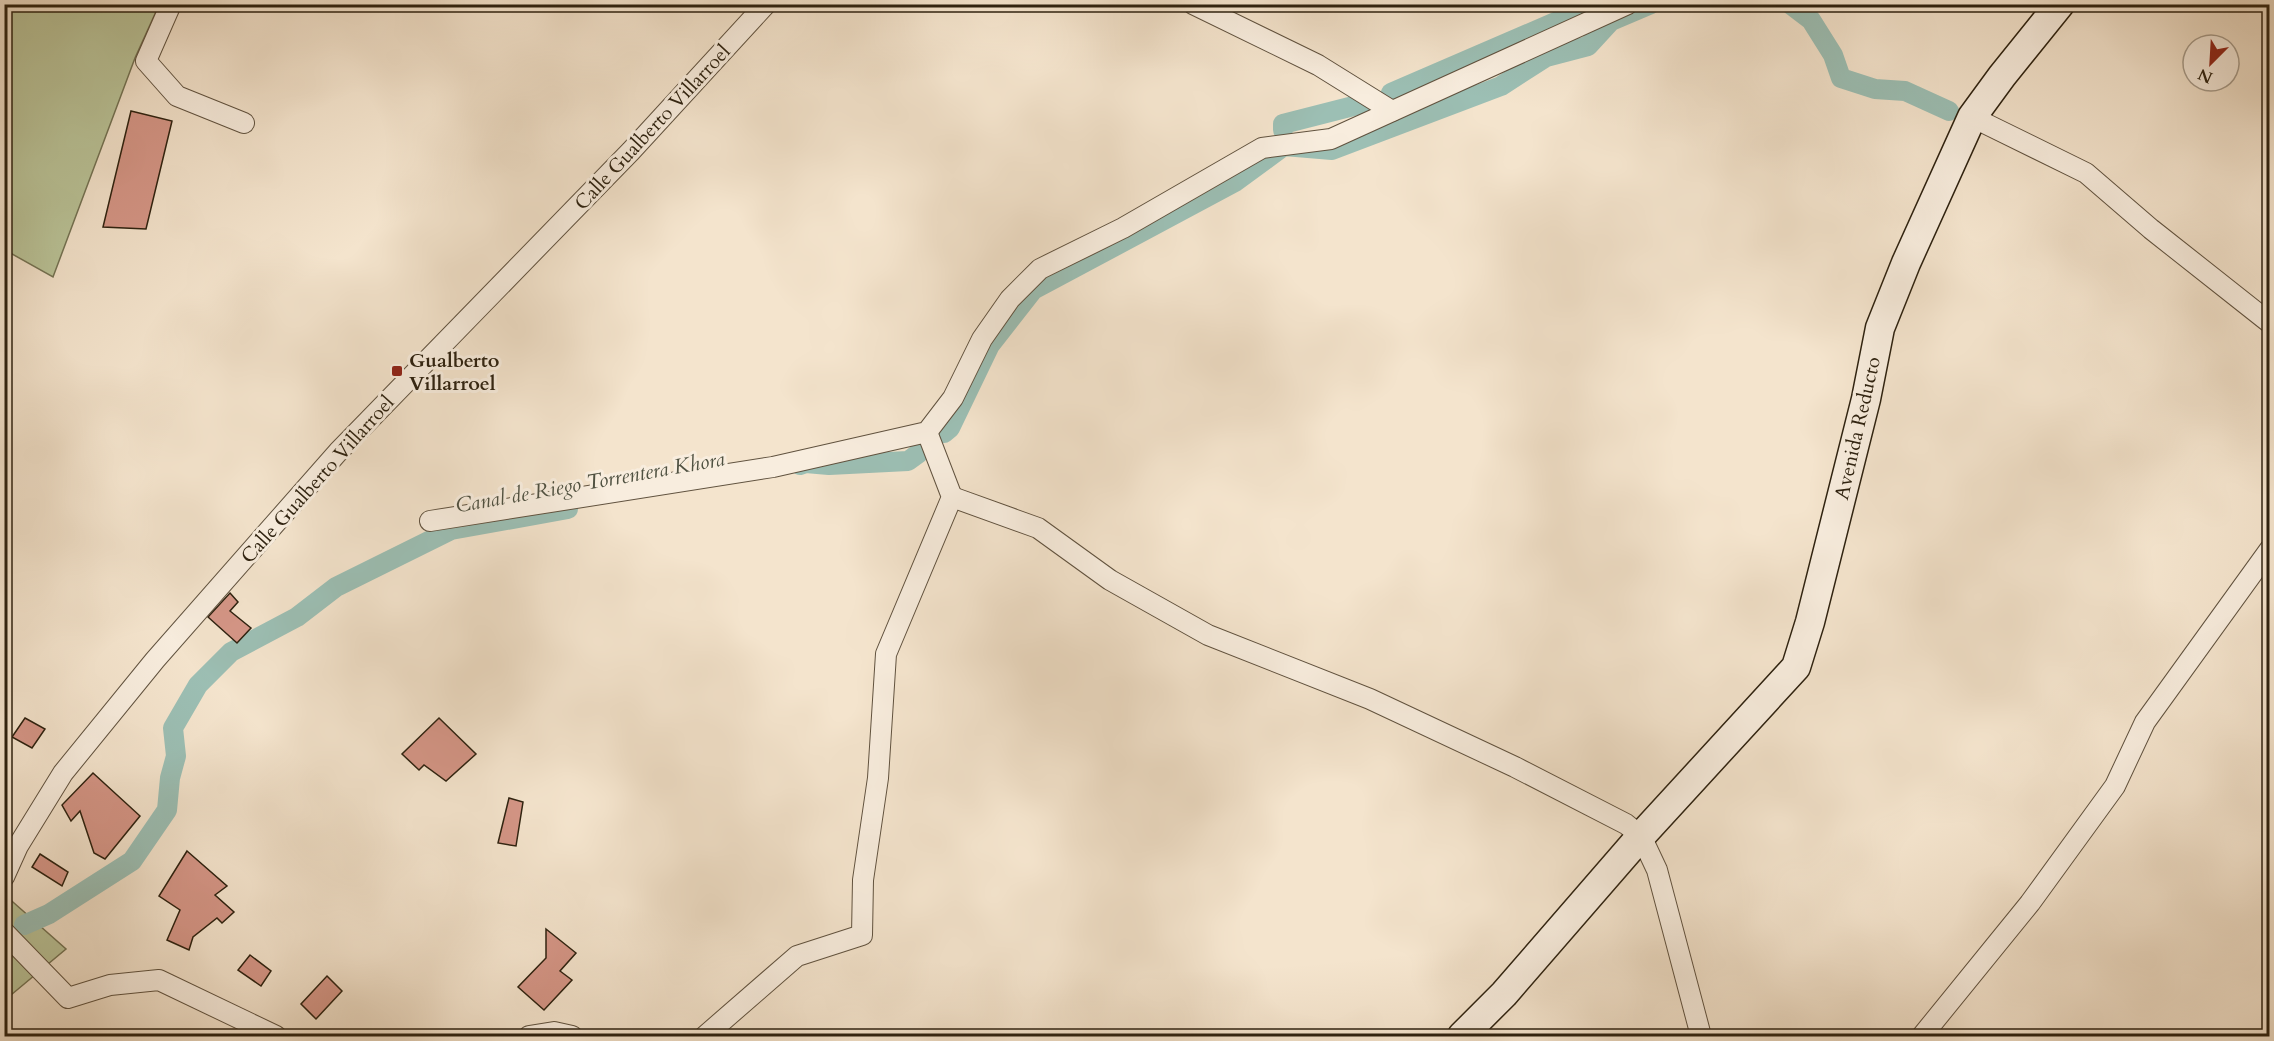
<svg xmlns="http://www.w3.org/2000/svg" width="2274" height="1041" font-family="Cardo,serif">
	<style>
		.green { fill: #bac499; stroke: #747354; stroke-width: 1.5 }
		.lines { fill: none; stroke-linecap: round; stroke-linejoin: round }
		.canal { stroke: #9cbfb4; stroke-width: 20 }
		.building { fill: #d59687; stroke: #2e2210; stroke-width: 1.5 }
		.minor-casing { stroke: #60523f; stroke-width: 22 }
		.secondary-casing { stroke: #2e2210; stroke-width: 31 }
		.minor { stroke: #f8edde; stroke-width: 20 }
		.secondary { stroke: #f8edde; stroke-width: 28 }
		.poi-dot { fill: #8f2418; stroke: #f8edde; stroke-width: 2 }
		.labels { text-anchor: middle; stroke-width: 6; stroke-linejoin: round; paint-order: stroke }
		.street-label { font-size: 20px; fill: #2e2210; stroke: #f8edde }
		.poi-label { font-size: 20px; font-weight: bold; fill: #2e2210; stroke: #f8edde; text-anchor: start }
		.water-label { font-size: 21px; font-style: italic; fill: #4f5141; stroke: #f8edde }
	</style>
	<rect width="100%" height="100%" fill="#f4e4cd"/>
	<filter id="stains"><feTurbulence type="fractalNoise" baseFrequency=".00333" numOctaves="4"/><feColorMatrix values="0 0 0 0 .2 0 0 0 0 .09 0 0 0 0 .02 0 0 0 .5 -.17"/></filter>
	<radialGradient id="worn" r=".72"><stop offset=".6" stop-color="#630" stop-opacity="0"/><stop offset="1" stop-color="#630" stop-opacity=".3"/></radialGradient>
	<g class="green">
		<path d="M5 4 159 5 135 58 53 277 5 250Z"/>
		<path d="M5 895 66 949 5 1000Z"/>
	</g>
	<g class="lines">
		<g class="canal">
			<path d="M1790 4 1811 20 1833 55 1841 78 1875 89 1905 91 1949 111"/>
			<path d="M1391 93 1597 4"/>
			<path d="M1283 130V124L1373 101"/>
			<path d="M944 433 950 428 990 345 1033 290 1235 182 1284 146 1332 150 1501 86 1546 57 1588 46 1611 21 1651 4"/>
			<path d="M800 465 806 463 829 465 908 461 919 453"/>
			<path d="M24 925 49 914 132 861 167 810 170 778 176 756 173 728 198 685 231 652 297 617 336 587 451 530 568 509"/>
		</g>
	</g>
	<g class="building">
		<path d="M131 111 172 121 146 229 103 227Z"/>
		<path d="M230 593 238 602 230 611 251 628 237 643 208 617Z"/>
		<path d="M25 718 45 729 32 748 12 737Z"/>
		<path d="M439 718 476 754 446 781 424 765 419 770 402 754Z"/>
		<path d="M93 773 140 816 105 859 94 853 80 811 71 821 62 805Z"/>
		<path d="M509 798 523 802 516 846 498 843Z"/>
		<path d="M187 851 227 886 215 895 234 912 222 923 217 918 193 937 189 950 167 940 180 910 159 896Z"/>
		<path d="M40 854 68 872 62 886 32 867Z"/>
		<path d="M546 929 576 953 560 971 572 980 544 1010 518 987 546 958Z"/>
		<path d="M250 955 271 971 261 986 238 970Z"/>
		<path d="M327 976 342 991 316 1019 301 1004Z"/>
	</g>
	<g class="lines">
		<g class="minor-casing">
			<g id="minor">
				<path d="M171 4 146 61 177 96 244 123"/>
				<path d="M1193 4 1318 65 1392 111"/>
				<path d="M1972 117 2086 173 2151 229 2270 323"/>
				<path d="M952 497 1038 528 1110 580 1208 635 1370 699 1515 767 1626 824 1641 836 1657 870 1701 1036"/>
				<path d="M430 521 773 467 927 432 953 398 982 339 1010 299 1040 269 1123 228 1262 148 1331 139 1628 4"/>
				<path d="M4 877 18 846 63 773 155 660 338 452 631 151 766 4"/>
				<path d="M4 932 68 998 110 985 159 980 276 1036"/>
				<path d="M529 1036 554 1032 572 1036"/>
				<path d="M705 1036 797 956 862 935 863 880 878 778 886 654 952 497 927 432"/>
				<path d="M1922 1036 2030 903 2115 786 2145 722 2270 549"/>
			</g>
		</g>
		<g class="secondary-casing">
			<path id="secondary" d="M1462 1036 1504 994 1641 836 1796 667 1810 622 1866 399 1880 328 1906 263 1972 117 2002 76 2060 4"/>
		</g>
		<use href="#minor" class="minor"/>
		<use href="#secondary" class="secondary"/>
	</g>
	<rect class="poi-dot" x="391" y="365" width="12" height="12" rx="3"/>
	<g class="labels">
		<g class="street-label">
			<text transform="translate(652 127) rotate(-47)" y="7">Calle Gualberto Villarroel</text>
			<text transform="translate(1857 428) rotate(-77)" y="7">Avenida Reducto</text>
			<text transform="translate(317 479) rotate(-48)" y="7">Calle Gualberto Villarroel</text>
		</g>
		<g class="poi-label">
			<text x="409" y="367">Gualberto<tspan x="409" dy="23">Villarroel</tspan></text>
		</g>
		<g class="water-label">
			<text transform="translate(590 482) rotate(-10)" y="7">Canal de Riego Torrentera Khora</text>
		</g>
	</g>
	<rect width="2274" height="1041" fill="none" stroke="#f4e4cd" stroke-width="24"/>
	<rect x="6" y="6" width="2262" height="1029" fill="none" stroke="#2e2210" stroke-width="3"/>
	<rect x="12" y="12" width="2250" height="1017" fill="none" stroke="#2e2210" stroke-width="1.5"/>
	<g transform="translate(2211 63) rotate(204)"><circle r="28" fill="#f8edde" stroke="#a79c8c" stroke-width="1.5"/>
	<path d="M0-4.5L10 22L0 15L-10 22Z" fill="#8f2418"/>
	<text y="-9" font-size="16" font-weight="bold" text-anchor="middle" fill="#2e2210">N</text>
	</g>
	<rect width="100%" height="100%" filter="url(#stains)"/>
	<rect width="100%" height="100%" fill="url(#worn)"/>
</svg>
